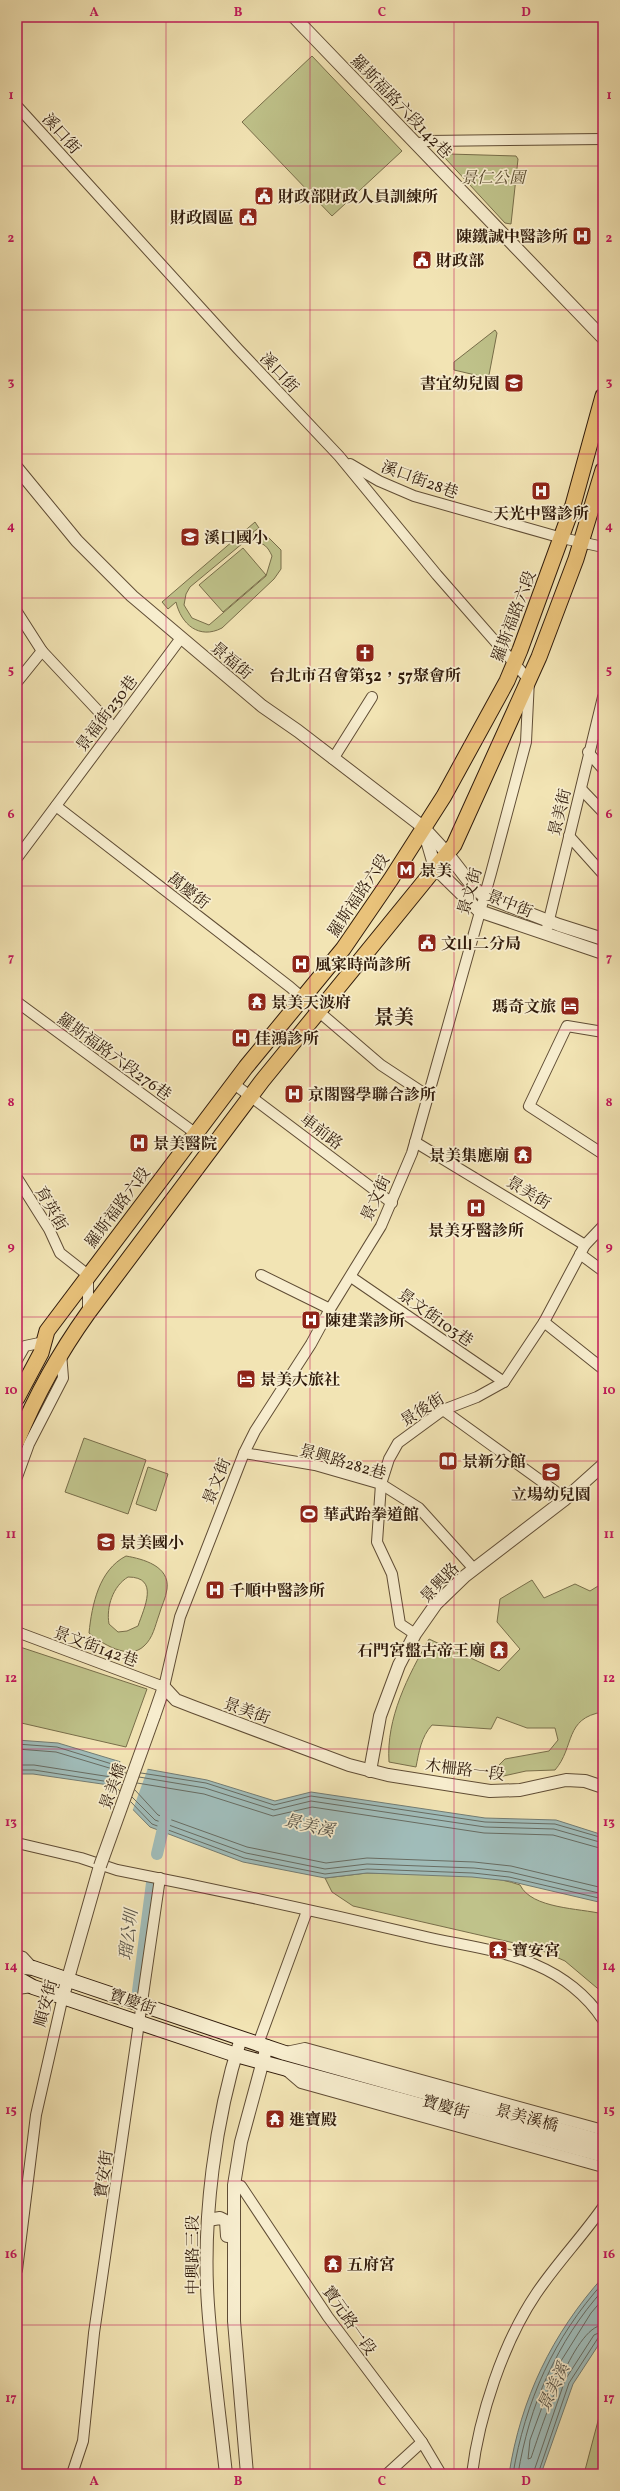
<svg xmlns="http://www.w3.org/2000/svg" width="620" height="2491" font-family="Vollkorn,'Noto Serif TC',serif">
	<style>
		.green { fill: #bfc28a; stroke: #786e4a; fill-rule: evenodd }
		.water { fill: #a0bcb9; stroke: #737c73 }
		.pier { fill: #f2e4b4 }
		.lines { fill: none; stroke-linecap: round; stroke-linejoin: round }
		.shore { stroke: #686c62; stroke-width: 1 }
		.canal { stroke: #a0bcb9; stroke-width: 12 }
		.minor-casing { stroke: #604d35; stroke-width: 12 }
		.tertiary-casing { stroke: #604d35; stroke-width: 14 }
		.secondary-casing { stroke: #301b0b; stroke-width: 16 }
		.primary-casing { stroke: #301b0b; stroke-width: 17 }
		.minor { stroke: #f7edce; stroke-width: 10 }
		.tertiary { stroke: #f7edce; stroke-width: 12 }
		.secondary { stroke: #f7edce; stroke-width: 14 }
		.primary { stroke: #e9c27a; stroke-width: 15 }
		.tertiary-bridge-casing { stroke: #604d35; stroke-width: 14; stroke-linecap: butt }
		.tertiary-bridge { stroke: #f7edce; stroke-width: 12 }
		.grid { fill: none; stroke: #c2185b; stroke-width: 1; stroke-opacity: 0.55 }
		.labels { text-anchor: middle; stroke-width: 3.5; stroke-linejoin: round; paint-order: stroke }
		.street-label { font-size: 16px; fill: #301b0b; stroke: #f7edce }
		.park-label { font-size: 16px; font-style: italic; fill: #5b4d31; stroke: #f7edce }
		.poi-label { font-size: 16px; font-weight: bold; fill: #301b0b; stroke: #f7edce; text-anchor: start }
		.water-label { font-size: 17px; font-style: italic; fill: #575348; stroke: #f7edce }
		.district-label { font-size: 20px; font-weight: bold; fill: #301b0b; stroke: #f7edce }
		.neatline { fill: none; stroke: #c2185b; stroke-width: 1.5 }
		.grid-label { font-size: 13px; text-anchor: middle; font-weight: bold; fill: #c2185b }
	</style>
	<rect width="100%" height="100%" fill="#f2e4b4"/>
	<filter id="stains"><feTurbulence type="fractalNoise" baseFrequency=".005" numOctaves="4"/><feColorMatrix values="0 0 0 0 .2 0 0 0 0 .09 0 0 0 0 .02 0 0 0 .5 -.17"/></filter>
	<radialGradient id="worn" r=".72"><stop offset=".6" stop-color="#630" stop-opacity="0"/><stop offset="1" stop-color="#630" stop-opacity=".3"/></radialGradient>
	<g class="green">
		<path d="M312 56 402 151 332 216 242 122Z"/>
		<path d="M449 154 516 156 518 159 511 224 505 223 445 158Z"/>
		<path d="M495 330 497 333 489 375 484 377 454 370V362Z"/>
		<path d="M255 522 259 528 253 532 268 537 281 550V569L274 579 222 628C199 640 181 624 176 602L168 609 162 602ZM254 541C264 543 268 547 272 556L266 576 209 625 192 618 184 605 186 594 190 587 243 543Z"/>
		<path d="M243 548 266 575 223 612 199 585Z"/>
		<path d="M84 1438 146 1460 128 1514 65 1492Z"/>
		<path d="M148 1467 168 1474 156 1511 136 1504Z"/>
		<path d="M126 1556C143 1559 170 1566 167 1589 166 1598 161 1607 159 1615 155 1626 153 1638 144 1646 129 1661 101 1643 89 1633 92 1604 99 1570 126 1556ZM128 1577C160 1577 144 1608 138 1626L127 1631 118 1632 109 1624C106 1607 113 1586 128 1577Z"/>
		<path d="M532 1580 544 1598 575 1584 590 1591 603 1583V1712C564 1718 575 1747 555 1770L526 1771 499 1777 495 1769 505 1759 549 1751 558 1740 555 1728H527L497 1717 491 1729 432 1725C421 1737 419 1752 416 1767L389 1762C386 1718 408 1676 429 1639L499 1671 520 1649 497 1622 500 1599Z"/>
		<path d="M17 1646 147 1689 126 1747 17 1722Z"/>
		<path d="M367 1873C412 1875 477 1870 520 1885 532 1909 579 1908 603 1914V1993L565 1961 536 1948 353 1906 332 1892 325 1878Z"/>
		<path d="M603 2402V2474H584Z"/>
	</g>
	<g class="water">
		<path d="M17 1740 58 1743 141 1768 207 1780 275 1801 311 1792 485 1818 556 1820 603 1835V1903L509 1881 472 1877 367 1873 325 1878 243 1862 150 1827 109 1785 33 1774H17Z"/>
		<path d="M603 2277V2338L573 2384 541 2474H509C521 2398 552 2334 603 2277Z"/>
	</g>
	<path class="pier" d="M121 1760 148 1768 132 1812 110 1790Z"/>
	<g class="lines">
		<g class="shore">
			<path d="M17 1744 57 1747 128 1769"/>
			<path d="M17 1749 56 1752 126 1773"/>
			<path d="M17 1765H34L111 1777 122 1785"/>
			<path d="M17 1770H34L110 1782 120 1791"/>
			<path d="M141 1773 206 1783 274 1805 311 1796 485 1822 555 1824 603 1838"/>
			<path d="M139 1777 205 1788 274 1810 311 1801 485 1827 554 1829 603 1843"/>
			<path d="M137 1783 204 1794 273 1816 312 1807 484 1833 553 1835 603 1849"/>
			<path d="M135 1790 158 1815 247 1847 326 1863 367 1858 474 1862 511 1866 603 1888"/>
			<path d="M132 1797 155 1820 246 1853 325 1869 367 1864 474 1868 510 1872 603 1894"/>
			<path d="M131 1802 152 1824 244 1858 325 1874 367 1869 473 1873 509 1877 603 1899"/>
			<path d="M603 2299 591 2313 556 2369 530 2440 528 2459 531 2458C540 2432 573 2326 603 2325"/>
			<path d="M513 2474C525 2402 554 2337 603 2283"/>
			<path d="M518 2474C529 2406 557 2341 603 2290"/>
			<path d="M533 2474 565 2380 594 2335 603 2331"/>
			<path d="M538 2474 569 2383 598 2338 603 2336"/>
		</g>
		<g class="canal">
			<path d="M157 1854 166 1816"/>
			<path d="M138 1991 152 1883"/>
		</g>
		<g class="minor-casing">
			<g id="minor">
				<path d="M17 106 238 349 339 456 437 575 529 680 526 742 491 873 412 1153 381 1226 330 1309 311 1344 255 1431 244 1453 180 1617 164 1687 17 1632"/>
				<path d="M416 144 427 141 603 139"/>
				<path d="M350 464 379 481 414 496 562 538 603 547"/>
				<path d="M17 612 42 651 114 728"/>
				<path d="M17 682 42 651"/>
				<path d="M588 752 603 769"/>
				<path d="M333 759 372 697"/>
				<path d="M581 789 603 812"/>
				<path d="M56 806 290 987 381 1065 428 1096"/>
				<path d="M569 836 603 874"/>
				<path d="M17 858 181 638"/>
				<path d="M547 928 603 697"/>
				<path d="M17 1002 195 1133"/>
				<path d="M603 1032 567 1026 529 1106 603 1154"/>
				<path d="M234 1084 392 1203"/>
				<path d="M415 1142 585 1245"/>
				<path d="M17 1178 49 1229 60 1253 88 1275V1313"/>
				<path d="M580 1254 603 1271"/>
				<path d="M261 1275 330 1309"/>
				<path d="M351 1277 504 1382"/>
				<path d="M544 1322 603 1369"/>
				<path d="M17 1360 25 1346 44 1342"/>
				<path d="M443 1410 555 1491 564 1500"/>
				<path d="M244 1453 315 1465 381 1484 419 1508 474 1569"/>
				<path d="M17 1477 29 1444 63 1378 61 1353"/>
				<path d="M415 1634 400 1624 392 1574 377 1542 381 1484 389 1459 398 1443 443 1410 477 1397 504 1382 544 1322 585 1245 603 1226"/>
				<path d="M17 1843 81 1858 117 1870C219 1890 321 1912 422 1936 459 1945 501 1949 536 1965 562 1976 587 1995 603 2020"/>
				<path d="M17 1955 23 1957 33 1968"/>
				<path d="M17 1989 33 1987"/>
				<path d="M258 2044 307 1911"/>
				<path d="M286 2052 305 2048 603 2130"/>
				<path d="M287 2071 301 2083 603 2167"/>
				<path d="M234 2185 241 2186 328 2317 422 2442 441 2474"/>
				<path d="M17 2270 36 2115 63 1996"/>
				<path d="M72 2474 83 2441 94 2333 160 1878"/>
				<path d="M387 2474 422 2442"/>
				<path d="M472 2474C479 2416 503 2343 536 2294 556 2264 582 2237 603 2207"/>
			</g>
		</g>
		<g class="tertiary-casing">
			<g id="tertiary">
				<path d="M294 17 603 338"/>
				<path d="M17 468 77 541 132 596 262 706 298 731 423 827 447 853 474 888 484 896 559 925 603 939"/>
				<path d="M424 830 435 868 479 911 603 953"/>
				<path d="M154 1716 164 1687 176 1700 194 1707 349 1765 388 1775 490 1791 520 1790 566 1780 585 1781 603 1787"/>
				<path d="M370 1771 380 1716 399 1665 415 1634 436 1604 465 1576 564 1500 603 1465"/>
				<path d="M63 1996 100 1866"/>
				<path d="M208 2220 220 2218 226 2221 227 2236"/>
				<path d="M226 2474C220 2418 212 2361 208 2305 202 2220 215 2119 241 2038"/>
				<path d="M247 2474 234 2321V2185L241 2142 267 2046"/>
			</g>
		</g>
		<g class="secondary-casing">
			<g id="secondary">
				<path d="M17 1966 33 1968 285 2053 603 2142"/>
				<path d="M17 1978 33 1987 236 2055 603 2155"/>
			</g>
		</g>
		<g class="primary-casing">
			<g id="primary">
				<path d="M17 1398 41 1353 47 1331 246 1067 343 949 391 879 444 796 507 681 520 650 573 505 603 396"/>
				<path d="M17 1441C36 1395 60 1352 88 1313L262 1081 454 845 539 657 576 559 603 470"/>
			</g>
		</g>
		<use href="#minor" class="minor"/>
		<use href="#tertiary" class="tertiary"/>
		<use href="#secondary" class="secondary"/>
		<use href="#primary" class="primary"/>
		<g class="tertiary-bridge-casing">
			<path id="tertiary-bridge" d="M100 1866 154 1716"/>
		</g>
		<use href="#tertiary-bridge" class="tertiary-bridge"/>
	</g>
	<path class="grid" d="M166 17V2474M310 17V2474M454 17V2474M17 166H603M17 310H603M17 454H603M17 598H603M17 742H603M17 886H603M17 1030H603M17 1174H603M17 1317H603M17 1461H603M17 1605H603M17 1749H603M17 1893H603M17 2037H603M17 2181H603M17 2325H603"/>
	<defs>
		<g id="civic-square" transform="scale(1)"><rect x="-9" y="-9" width="18" height="18" rx="4" fill="#8f2418" stroke="#f7edce"/><path d="M-.6-6.5H3V-4.5H.6V-3L4-1V1h2V6H-6V1h2V-1L-.6-3ZM-1.2 2.5V6h2.4V2.5Z" fill="#fff"/></g>
		<g id="hospital-square" transform="scale(1)"><rect x="-9" y="-9" width="18" height="18" rx="4" fill="#8f2418" stroke="#f7edce"/><path d="M-5-5h3v3.5h4V-5h3V5h-3V1.5h-4V5h-3Z" fill="#fff"/></g>
		<g id="school-square" transform="scale(1)"><rect x="-9" y="-9" width="18" height="18" rx="4" fill="#8f2418" stroke="#f7edce"/><path d="M0-5L7-2L0 1L-7-2ZM-4 1L0 2.5L4 1V4Q0 6-4 4Z" fill="#fff"/></g>
		<g id="church-square" transform="scale(1)"><rect x="-9" y="-9" width="18" height="18" rx="4" fill="#8f2418" stroke="#f7edce"/><path d="M-1.2-6h2.4v3.5h3.3v2.4h-3.3V6h-2.4V-.1h-3.3v-2.4h3.3Z" fill="#fff"/></g>
		<g id="metro-square" transform="scale(1)"><rect x="-9" y="-9" width="18" height="18" rx="4" fill="#8f2418" stroke="#f7edce"/><path d="M-5.5 5V-5H-3L0 0L3-5H5.5V5H3V-.5L0 4L-3-.5V5Z" fill="#fff"/></g>
		<g id="temple-square" transform="scale(1)"><rect x="-9" y="-9" width="18" height="18" rx="4" fill="#8f2418" stroke="#f7edce"/><path d="M0-6L5-2H3V0L6.5 2.5H4V6H1.5V3h-3V6H-4V2.5H-6.5L-3 0V-2H-5Z" fill="#fff"/></g>
		<g id="hotel-square" transform="scale(1)"><rect x="-9" y="-9" width="18" height="18" rx="4" fill="#8f2418" stroke="#f7edce"/><path d="M-6-4.5h1.5V1H6V5H4.5V3h-9V5H-6ZM-4 0a1.8 1.8 0 1 1 3.6 0ZM.5 0V-2.5h3Q6-2.5 6 0Z" fill="#fff"/></g>
		<g id="library-square" transform="scale(1)"><rect x="-9" y="-9" width="18" height="18" rx="4" fill="#8f2418" stroke="#f7edce"/><path d="M-6-4Q-3-5.5-.7-3.5V5Q-3 3-6 4ZM6-4Q3-5.5 .7-3.5V5Q3 3 6 4Z" fill="#fff"/></g>
		<g id="stadium-square" transform="scale(1)"><rect x="-9" y="-9" width="18" height="18" rx="4" fill="#8f2418" stroke="#f7edce"/><path d="M0-5a6.5 5 0 1 0 0 10a6.5 5 0 1 0 0-10ZM-3.5-1.8h7v3.6h-7Z" fill="#fff"/></g>
	</defs>
	<g fill-rule="evenodd">
		<use href="#civic-square" x="264" y="196"/>
		<use href="#civic-square" x="248" y="217"/>
		<use href="#hospital-square" x="582" y="236"/>
		<use href="#civic-square" x="422" y="260"/>
		<use href="#school-square" x="514" y="383"/>
		<use href="#hospital-square" x="541" y="491"/>
		<use href="#school-square" x="190" y="537"/>
		<use href="#church-square" x="365" y="653"/>
		<use href="#metro-square" x="406" y="870"/>
		<use href="#civic-square" x="427" y="943"/>
		<use href="#hospital-square" x="301" y="964"/>
		<use href="#temple-square" x="257" y="1002"/>
		<use href="#hotel-square" x="570" y="1006"/>
		<use href="#hospital-square" x="241" y="1038"/>
		<use href="#hospital-square" x="294" y="1094"/>
		<use href="#hospital-square" x="139" y="1143"/>
		<use href="#temple-square" x="523" y="1155"/>
		<use href="#hospital-square" x="476" y="1208"/>
		<use href="#hospital-square" x="311" y="1320"/>
		<use href="#hotel-square" x="246" y="1379"/>
		<use href="#library-square" x="448" y="1461"/>
		<use href="#school-square" x="551" y="1472"/>
		<use href="#stadium-square" x="309" y="1514"/>
		<use href="#school-square" x="106" y="1542"/>
		<use href="#hospital-square" x="215" y="1590"/>
		<use href="#temple-square" x="499" y="1650"/>
		<use href="#temple-square" x="498" y="1950"/>
		<use href="#temple-square" x="275" y="2119"/>
		<use href="#temple-square" x="333" y="2264"/>
	</g>
	<g class="labels">
		<g class="street-label">
			<text transform="translate(402 106) rotate(46)" y="6">羅斯福路六段142巷</text>
			<text transform="translate(62 133) rotate(48)" y="6">溪口街</text>
			<text transform="translate(280 372) rotate(47)" y="6">溪口街</text>
			<text transform="translate(420 479) rotate(20)" y="6">溪口街28巷</text>
			<text transform="translate(513 616) rotate(-69)" y="6">羅斯福路六段</text>
			<text transform="translate(232 660) rotate(40)" y="6">景福街</text>
			<text transform="translate(106 713) rotate(-53)" y="6">景福街230巷</text>
			<text transform="translate(559 812) rotate(-76)" y="6">景美街</text>
			<text transform="translate(189 890) rotate(38)" y="6">萬慶街</text>
			<text transform="translate(469 891) rotate(-73)" y="6">景文街</text>
			<text transform="translate(358 895) rotate(-56)" y="6">羅斯福路六段</text>
			<text transform="translate(510 903) rotate(22)" y="6">景中街</text>
			<text transform="translate(115 1056) rotate(36)" y="6">羅斯福路六段276巷</text>
			<text transform="translate(322 1131) rotate(37)" y="6">車前路</text>
			<text transform="translate(529 1192) rotate(31)" y="6">景美街</text>
			<text transform="translate(375 1198) rotate(-65)" y="6">景文街</text>
			<text transform="translate(117 1207) rotate(-53)" y="6">羅斯福路六段</text>
			<text transform="translate(52 1208) rotate(60)" y="6">育英街</text>
			<text transform="translate(436 1317) rotate(35)" y="6">景文街103巷</text>
			<text transform="translate(422 1409) rotate(-32)" y="6">景後街</text>
			<text transform="translate(343 1461) rotate(16)" y="6">景興路282巷</text>
			<text transform="translate(216 1481) rotate(-68)" y="6">景文街</text>
			<text transform="translate(439 1582) rotate(-46)" y="6">景興路</text>
			<text transform="translate(96 1646) rotate(20)" y="6">景文街142巷</text>
			<text transform="translate(247 1710) rotate(20)" y="6">景美街</text>
			<text transform="translate(465 1769) rotate(7)" y="6">木柵路一段</text>
			<text transform="translate(112 1786) rotate(-70)" y="6">景美橋</text>
			<text transform="translate(133 2001) rotate(19)" y="6">寶慶街</text>
			<text transform="translate(45 2003) rotate(-75)" y="6">順安街</text>
			<text transform="translate(446 2106) rotate(16)" y="6">寶慶街</text>
			<text transform="translate(527 2117) rotate(15)" y="6">景美溪橋</text>
			<text transform="translate(103 2174) rotate(-82)" y="6">寶安街</text>
			<text transform="translate(192 2255) rotate(-90)" y="6">中興路三段</text>
			<text transform="translate(350 2320) rotate(55)" y="6">寶元路一段</text>
		</g>
		<g class="park-label">
			<text x="493" y="183">景仁公園</text>
		</g>
		<g class="poi-label">
			<text x="278" y="202">財政部財政人員訓練所</text>
			<text x="234" y="223" text-anchor="end">財政園區</text>
			<text x="568" y="242" text-anchor="end">陳鐵誠中醫診所</text>
			<text x="436" y="266">財政部</text>
			<text x="500" y="389" text-anchor="end">書宜幼兒園</text>
			<text x="541" y="519" text-anchor="middle">天光中醫診所</text>
			<text x="204" y="543">溪口國小</text>
			<text x="365" y="681" text-anchor="middle">台北市召會第32，57聚會所</text>
			<text x="420" y="876">景美</text>
			<text x="441" y="949">文山二分局</text>
			<text x="315" y="970">風寀時尚診所</text>
			<text x="271" y="1008">景美天波府</text>
			<text x="556" y="1012" text-anchor="end">瑪奇文旅</text>
			<text x="255" y="1044">佳鴻診所</text>
			<text x="308" y="1100">京閣醫學聯合診所</text>
			<text x="153" y="1149">景美醫院</text>
			<text x="509" y="1161" text-anchor="end">景美集應廟</text>
			<text x="476" y="1236" text-anchor="middle">景美牙醫診所</text>
			<text x="325" y="1326">陳建業診所</text>
			<text x="260" y="1385">景美大旅社</text>
			<text x="462" y="1467">景新分館</text>
			<text x="551" y="1500" text-anchor="middle">立場幼兒園</text>
			<text x="323" y="1520">華武跆拳道館</text>
			<text x="120" y="1548">景美國小</text>
			<text x="229" y="1596">千順中醫診所</text>
			<text x="485" y="1656" text-anchor="end">石門宮盤古帝王廟</text>
			<text x="512" y="1956">寶安宮</text>
			<text x="289" y="2125">進寶殿</text>
			<text x="347" y="2270">五府宮</text>
		</g>
		<g class="water-label">
			<text transform="translate(309 1825) rotate(13)" y="6">景美溪</text>
			<text transform="translate(128 1935) rotate(-83)" y="6">瑠公圳</text>
			<text transform="translate(553 2387) rotate(-64)" y="6">景美溪</text>
		</g>
		<g class="district-label">
			<text x="394" y="1024">景美</text>
		</g>
	</g>
	<rect width="620" height="2491" fill="none" stroke="#f2e4b4" stroke-width="44"/>
	<rect x="22" y="22" width="576" height="2447" class="neatline"/>
	<g class="grid-label">
		<text x="94" y="16">A</text>
		<text x="238" y="16">B</text>
		<text x="382" y="16">C</text>
		<text x="526" y="16">D</text>
		<text x="11" y="99">1</text>
		<text x="609" y="99">1</text>
		<text x="11" y="242">2</text>
		<text x="609" y="242">2</text>
		<text x="11" y="386">3</text>
		<text x="609" y="386">3</text>
		<text x="11" y="530">4</text>
		<text x="609" y="530">4</text>
		<text x="11" y="674">5</text>
		<text x="609" y="674">5</text>
		<text x="11" y="818">6</text>
		<text x="609" y="818">6</text>
		<text x="11" y="962">7</text>
		<text x="609" y="962">7</text>
		<text x="11" y="1106">8</text>
		<text x="609" y="1106">8</text>
		<text x="11" y="1250">9</text>
		<text x="609" y="1250">9</text>
		<text x="11" y="1394">10</text>
		<text x="609" y="1394">10</text>
		<text x="11" y="1538">11</text>
		<text x="609" y="1538">11</text>
		<text x="11" y="1682">12</text>
		<text x="609" y="1682">12</text>
		<text x="11" y="1826">13</text>
		<text x="609" y="1826">13</text>
		<text x="11" y="1970">14</text>
		<text x="609" y="1970">14</text>
		<text x="11" y="2114">15</text>
		<text x="609" y="2114">15</text>
		<text x="11" y="2258">16</text>
		<text x="609" y="2258">16</text>
		<text x="11" y="2402">17</text>
		<text x="609" y="2402">17</text>
		<text x="94" y="2485">A</text>
		<text x="238" y="2485">B</text>
		<text x="382" y="2485">C</text>
		<text x="526" y="2485">D</text>
	</g>
	<rect width="100%" height="100%" filter="url(#stains)"/>
	<rect width="100%" height="100%" fill="url(#worn)"/>
</svg>
